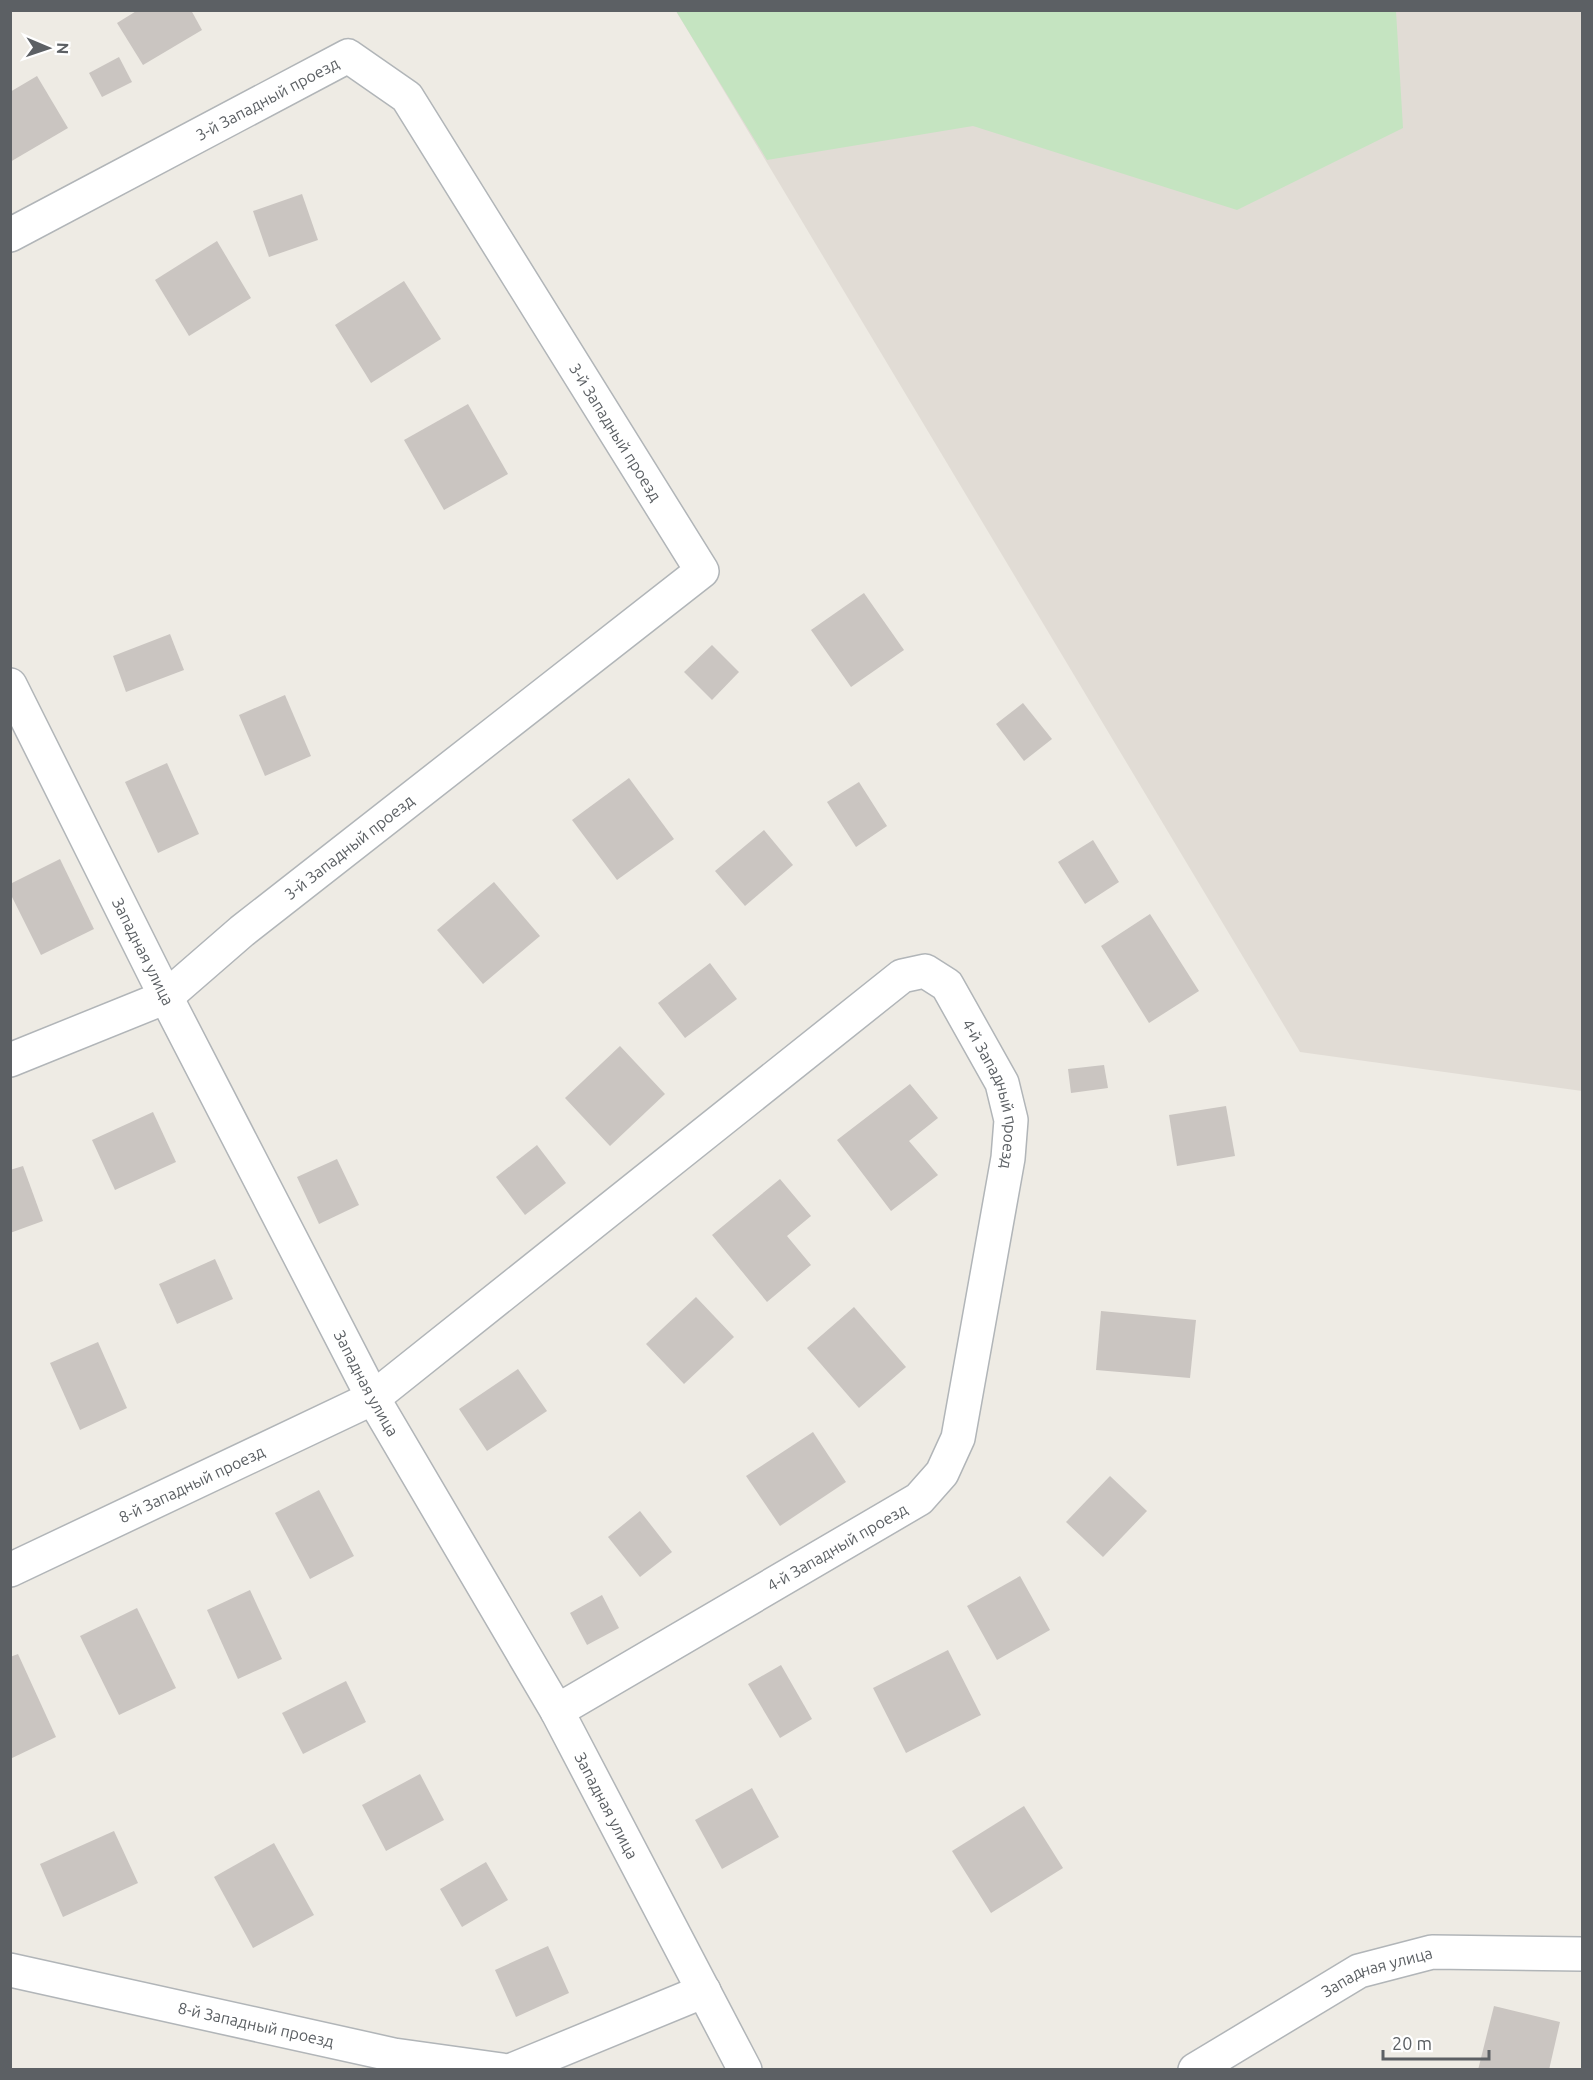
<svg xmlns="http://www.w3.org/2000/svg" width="1593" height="2080" font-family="Ubuntu,sans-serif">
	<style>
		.education { fill: #e1dcd5 }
		.green { fill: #c5e4c1 }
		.building { fill: #cac5c1 }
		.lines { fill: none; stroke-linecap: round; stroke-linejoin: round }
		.street-casing { stroke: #b1b5b8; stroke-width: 36 }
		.street { stroke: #fff; stroke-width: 33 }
		.labels { text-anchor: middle; stroke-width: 5; stroke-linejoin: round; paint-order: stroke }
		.street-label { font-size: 16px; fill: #5c6064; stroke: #fff }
	</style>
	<rect width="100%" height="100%" fill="#eeebe4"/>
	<path class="education" d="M676 11H1582V1091L1300 1052Z"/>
	<path class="green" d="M676 11H1396L1403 128 1237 210 973 126 767 160Z"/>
	<g class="building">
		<path d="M138 10H191L202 30 143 65 117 23Z"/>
		<path d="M119 57 132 82 102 97 89 73Z"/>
		<path d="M37 76 68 128 10 162V92Z"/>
		<path d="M302 194 318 240 269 257 253 211Z"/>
		<path d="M217 241 251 298 189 336 155 280Z"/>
		<path d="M404 281 441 339 371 383 335 325Z"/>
		<path d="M468 404 508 474 444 510 404 440Z"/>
		<path d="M864 593 904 650 851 687 811 630Z"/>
		<path d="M170 634 184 670 126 692 113 656Z"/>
		<path d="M712 645 739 672 712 700 684 672Z"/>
		<path d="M285 695 311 756 265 776 239 715Z"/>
		<path d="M1023 703 1052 739 1024 761 996 724Z"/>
		<path d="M167 763 199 834 158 853 125 782Z"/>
		<path d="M629 778 674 839 617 880 572 820Z"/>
		<path d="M859 782 887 826 856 847 827 802Z"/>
		<path d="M764 830 793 865 745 906 715 871Z"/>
		<path d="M1093 840 1119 882 1085 904 1058 862Z"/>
		<path d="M60 859 94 929 41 955 10 893V884Z"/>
		<path d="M494 882 540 936 483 984 437 930Z"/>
		<path d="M1150 914 1199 991 1149 1023 1101 946Z"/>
		<path d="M710 963 737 999 685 1038 658 1003Z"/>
		<path d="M620 1046 665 1094 610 1146 565 1098Z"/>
		<path d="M1104 1065 1108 1088 1071 1093 1068 1069Z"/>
		<path d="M910 1084 938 1118 909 1141 938 1175 891 1211 837 1140Z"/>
		<path d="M1226 1106 1235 1156 1177 1166 1169 1115Z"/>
		<path d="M153 1112 176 1162 115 1190 92 1140Z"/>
		<path d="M537 1145 566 1183 525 1215 496 1177Z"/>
		<path d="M337 1159 359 1205 319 1224 297 1177Z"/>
		<path d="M23 1166 43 1221 10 1233V1170Z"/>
		<path d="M780 1179 811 1216 787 1236 811 1265 767 1302 712 1235Z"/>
		<path d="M215 1259 233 1299 177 1324 159 1284Z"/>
		<path d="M696 1297 734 1337 684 1384 646 1344Z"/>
		<path d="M854 1307 906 1367 859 1408 807 1348Z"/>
		<path d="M1101 1311 1196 1320 1190 1378 1096 1370Z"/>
		<path d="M98 1342 127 1408 80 1430 50 1363Z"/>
		<path d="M518 1369 547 1411 487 1451 459 1409Z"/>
		<path d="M813 1432 846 1482 780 1526 746 1476Z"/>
		<path d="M1110 1476 1147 1511 1103 1557 1066 1522Z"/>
		<path d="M319 1490 354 1556 310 1579 275 1513Z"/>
		<path d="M640 1511 672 1552 640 1577 608 1537Z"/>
		<path d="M1020 1576 1050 1630 997 1660 967 1606Z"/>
		<path d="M250 1590 282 1659 238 1679 207 1610Z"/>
		<path d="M602 1595 619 1628 587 1645 570 1613Z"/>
		<path d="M137 1608 176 1688 119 1715 80 1636Z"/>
		<path d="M948 1650 981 1715 906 1753 873 1688Z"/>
		<path d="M18 1654 56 1737 10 1759V1657Z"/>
		<path d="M781 1665 812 1719 780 1738 748 1684Z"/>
		<path d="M346 1681 366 1722 303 1754 282 1713Z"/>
		<path d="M420 1774 444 1820 386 1851 362 1805Z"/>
		<path d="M752 1788 779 1837 722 1869 695 1820Z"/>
		<path d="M1024 1806 1063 1868 991 1913 952 1851Z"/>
		<path d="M114 1831 138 1883 63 1917 40 1864Z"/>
		<path d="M274 1843 314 1915 253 1948 214 1877Z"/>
		<path d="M486 1862 508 1900 462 1927 440 1889Z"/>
		<path d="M548 1946 569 1993 516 2017 495 1970Z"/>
		<path d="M1494 2006 1560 2022 1549 2070H1478Z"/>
	</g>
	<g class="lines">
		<g class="street-casing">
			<g id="street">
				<path id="s1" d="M10 235 348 56 407 97 702 571 242 931 166 997 10 1060"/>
				<path id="s2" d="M10 685 166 997 373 1398 557 1711 745 2070"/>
				<path id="s3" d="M10 1570 373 1398 902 976 925 971 947 985 1002 1083 1011 1120 1008 1158 958 1438 942 1473 919 1499 557 1711"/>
				<path id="s4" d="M10 1970 394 2055 502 2070"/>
				<path d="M512 2070 704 1991"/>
				<path id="s5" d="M1195 2070 1359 1971 1432 1952 1582 1954"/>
			</g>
		</g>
		<use href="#street" class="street"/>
	</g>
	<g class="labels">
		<g class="street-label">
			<text dy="6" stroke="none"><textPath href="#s1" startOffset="291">3-й Западный проезд</textPath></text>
			<text dy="6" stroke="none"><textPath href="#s1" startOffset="849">3-й Западный проезд</textPath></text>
			<text transform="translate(349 847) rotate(-38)" y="6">3-й Западный проезд</text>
			<text dy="6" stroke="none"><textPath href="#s2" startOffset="298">Западная улица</textPath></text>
			<text dy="6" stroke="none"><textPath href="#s3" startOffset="1248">4-й Западный проезд</textPath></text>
			<text dy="6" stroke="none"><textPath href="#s2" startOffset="784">Западная улица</textPath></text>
			<text dy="6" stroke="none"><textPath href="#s3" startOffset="201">8-й Западный проезд</textPath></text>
			<text transform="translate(837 1547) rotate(-30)" y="6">4-й Западный проезд</text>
			<text dy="6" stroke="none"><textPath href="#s2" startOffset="1270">Западная улица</textPath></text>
			<text dy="6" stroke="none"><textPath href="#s5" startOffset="208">Западная улица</textPath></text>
			<text dy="6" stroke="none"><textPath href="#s4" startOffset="252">8-й Западный проезд</textPath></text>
		</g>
	</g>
	<rect width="1593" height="2080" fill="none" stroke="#5c6064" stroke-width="24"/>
	<g transform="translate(48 48) rotate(92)" stroke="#ffffff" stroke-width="4.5" paint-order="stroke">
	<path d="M0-4.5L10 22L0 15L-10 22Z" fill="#5c6064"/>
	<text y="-9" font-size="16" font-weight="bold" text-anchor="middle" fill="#5c6064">N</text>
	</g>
	<path d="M1383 2050v9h106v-9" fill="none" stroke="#5c6064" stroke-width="3"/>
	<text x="1392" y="2050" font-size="18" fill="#5c6064" stroke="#ffffff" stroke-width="4.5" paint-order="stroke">20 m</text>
</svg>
